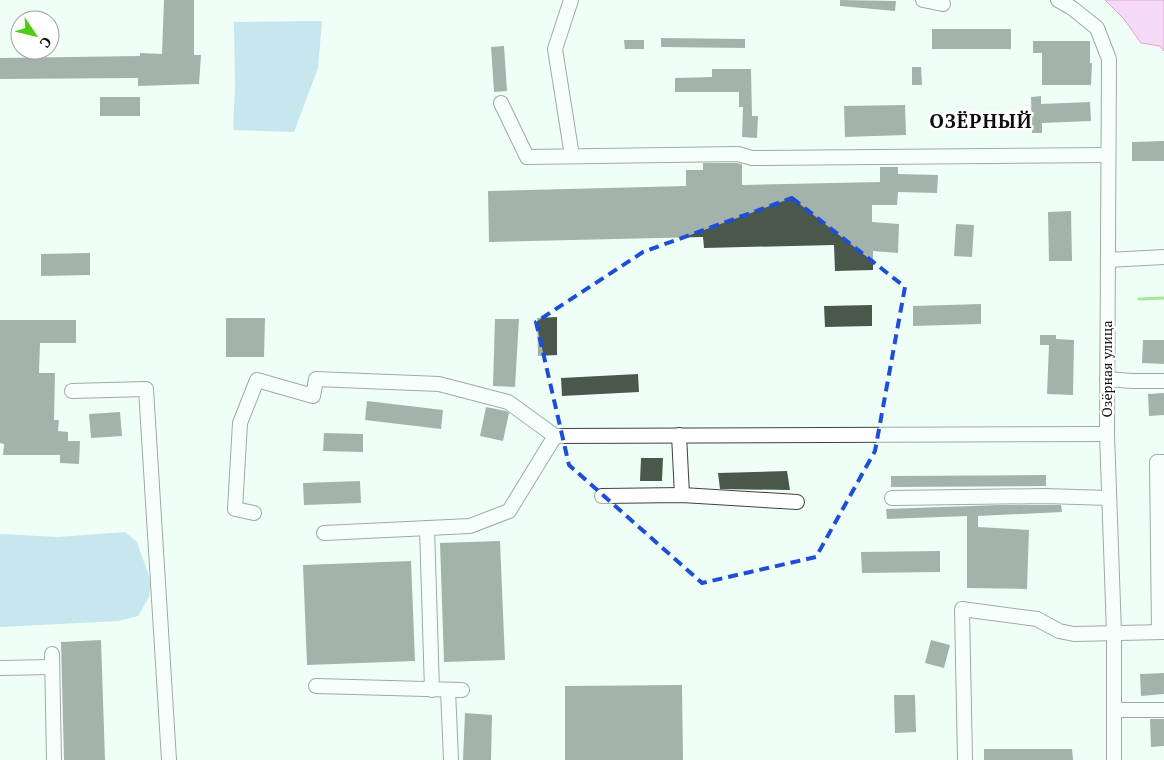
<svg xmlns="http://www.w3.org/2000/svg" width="1164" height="760" font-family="'PT Serif',serif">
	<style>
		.forest { fill: #92cae0 }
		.water { fill: #fcaef3; stroke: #da2ec2 }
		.building { fill: #49584b }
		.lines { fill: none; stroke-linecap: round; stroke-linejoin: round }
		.minor-casing { stroke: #414141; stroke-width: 16 }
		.minor { stroke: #fff; stroke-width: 14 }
		.rail { stroke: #4fcc18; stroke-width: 3 }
		.marked { fill: none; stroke: #1d4ed8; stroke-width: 4; stroke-dasharray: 10 6; stroke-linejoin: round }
		.labels { text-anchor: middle; stroke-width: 5; stroke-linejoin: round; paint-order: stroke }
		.street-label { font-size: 14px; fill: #0e0e0e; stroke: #fff }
		.district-label { font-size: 19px; font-weight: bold; letter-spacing: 1px; fill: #0e0e0e; stroke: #fff }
	</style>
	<rect width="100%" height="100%" fill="#effff8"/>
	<g class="forest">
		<path d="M322 21 318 68 294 132 233 130 235 89 234 22Z"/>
		<path d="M125 532 137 542 151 582 149 597 138 616 119 621 0 627V534L58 537Z"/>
	</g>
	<path class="water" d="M1105 0H1164V51L1160 46 1141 43 1124 19Z"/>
	<g class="building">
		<path d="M164 0H194V55H201L199 84 138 86V78L0 79V58L140 56V53L162 54Z"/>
		<path d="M840 0 896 1 895 11 840 6Z"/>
		<rect x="932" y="29" width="79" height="20"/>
		<path d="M661 38 745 39V48L661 47Z"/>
		<path d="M624 40H644V49H625Z"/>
		<path d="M1033 41H1090V63H1092L1091 85H1042V53H1033Z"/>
		<path d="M504 46 507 91 494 92 491 47Z"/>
		<path d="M912 67H921L922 85H912Z"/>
		<path d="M712 69H751L752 116H758L757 138 742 137 743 107H739V92H675V78L712 77Z"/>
		<path d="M1041 96V104L1090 102 1091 121 1042 123V133H1032L1031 97Z"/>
		<rect x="100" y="97" width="40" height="19"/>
		<path d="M905 105 906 135 845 137 844 106Z"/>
		<path d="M1164 141V161H1132V142Z"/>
		<path d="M703 163H737L742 164V185L880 182V167H898V174L938 175 937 193 898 192 897 205H872V222L899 224 898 253 873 251V270L835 271 834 245 704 248 703 237 489 242 488 191 686 186V170H703Z"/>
		<path d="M1071 211 1072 261H1049L1048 212Z"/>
		<path d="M956 224 974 225 972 257 954 256Z"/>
		<path d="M90 253V275L41 276V254Z"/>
		<path d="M981 304V324L913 326V306Z"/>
		<path d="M872 305V326L825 327 824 306Z"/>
		<path d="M557 317V355L538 356 537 318Z"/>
		<path d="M226 318H265L264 357H226Z"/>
		<path d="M495 319H519L515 387 493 386Z"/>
		<path d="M0 320H76V343H40L39 373H55L54 420H59L58 431 68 432V441H80L79 464 60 463V455H3L4 444 0 443Z"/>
		<path d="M1040 335H1056V339L1074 340 1073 395 1047 394 1049 345H1040Z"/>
		<path d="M1143 340H1164V364L1142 363Z"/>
		<path d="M638 374 639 392 562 396 561 378Z"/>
		<path d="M1164 393V415L1149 416 1148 394Z"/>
		<path d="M367 401 443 410 441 429 365 420Z"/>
		<path d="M486 407 506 411 509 413 503 441 480 436Z"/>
		<path d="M120 412 122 436 91 438 89 414Z"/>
		<path d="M324 433 363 434V452L323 451Z"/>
		<path d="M641 458H663L662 481H640Z"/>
		<path d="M787 471 790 490 720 489 718 473Z"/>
		<path d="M1046 475V486L891 487V476Z"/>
		<path d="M360 481 361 503 304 505 303 483Z"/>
		<path d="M999 505H1061L1062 512 978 516V527L1029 530 1027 589 967 588V516L887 519 886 509Z"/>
		<path d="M500 541 505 660 444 662 440 543Z"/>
		<path d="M940 551V572L862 573 861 552Z"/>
		<path d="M411 561 415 661 307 665 303 565Z"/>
		<path d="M101 640 105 760H64L61 642Z"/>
		<path d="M931 640 950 645 944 668 925 663Z"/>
		<path d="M1164 673V694L1141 696 1140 674Z"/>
		<path d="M682 685 683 760H565V686Z"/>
		<path d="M894 695H915L916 732 895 733Z"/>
		<path d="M465 713 492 715 491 760H463Z"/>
		<path d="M1150 719H1164V746L1151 747Z"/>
		<path d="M984 749H1072L1073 760H984Z"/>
	</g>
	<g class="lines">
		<g class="minor-casing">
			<g id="minor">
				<path d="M571 0 555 49 572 156"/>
				<path d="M923 0 943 4"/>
				<path d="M1058 0 1072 8 1097 28 1109 59 1107 434 1114 633V760"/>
				<path d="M501 103 527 157 738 154 752 158 1108 155"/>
				<path d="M1108 260 1164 257"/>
				<path d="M1107 379 1132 381H1164"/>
				<path d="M72 391 146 389 169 760"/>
				<path d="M679 435 682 495"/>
				<path d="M602 496 682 495 797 502"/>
				<path d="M892 498 1045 496 1109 498"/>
				<path d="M254 513 235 509 240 423 257 380 313 396 316 379 439 384 508 402 555 436 1107 434"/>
				<path d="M427 528 432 690"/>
				<path d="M324 533 470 526 509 511 555 436"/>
				<path d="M1159 632 1157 462H1164"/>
				<path d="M52 654 54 760"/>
				<path d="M0 668 52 667"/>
				<path d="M316 686 462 690"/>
				<path d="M448 690 451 760"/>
				<path d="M1114 710H1164"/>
				<path d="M965 760 962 609 1037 619 1059 631 1074 634 1164 632"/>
			</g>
		</g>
		<use href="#minor" class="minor"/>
		<path class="rail" d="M1139 299 1164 298"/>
	</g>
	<path d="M0 0H1164V760H0ZM792 198 905 287 875 451 816 557 702 583 569 465 536 322 643 252Z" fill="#effff8" fill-opacity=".55" fill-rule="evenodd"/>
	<path class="marked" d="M792 198 905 287 875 451 816 557 702 583 569 465 536 322 643 252Z"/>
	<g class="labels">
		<g class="street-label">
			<text transform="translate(1107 369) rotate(-90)" y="5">Озёрная улица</text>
		</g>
		<g class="district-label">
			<text x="981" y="128">ОЗЁРНЫЙ</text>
		</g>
	</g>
	<g transform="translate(35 35) rotate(125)"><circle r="24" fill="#ffffff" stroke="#9f9f9f"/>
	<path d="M0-4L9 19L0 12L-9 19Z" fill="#4fcc18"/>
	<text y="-8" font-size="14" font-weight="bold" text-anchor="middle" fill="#0e0e0e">С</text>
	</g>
</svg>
